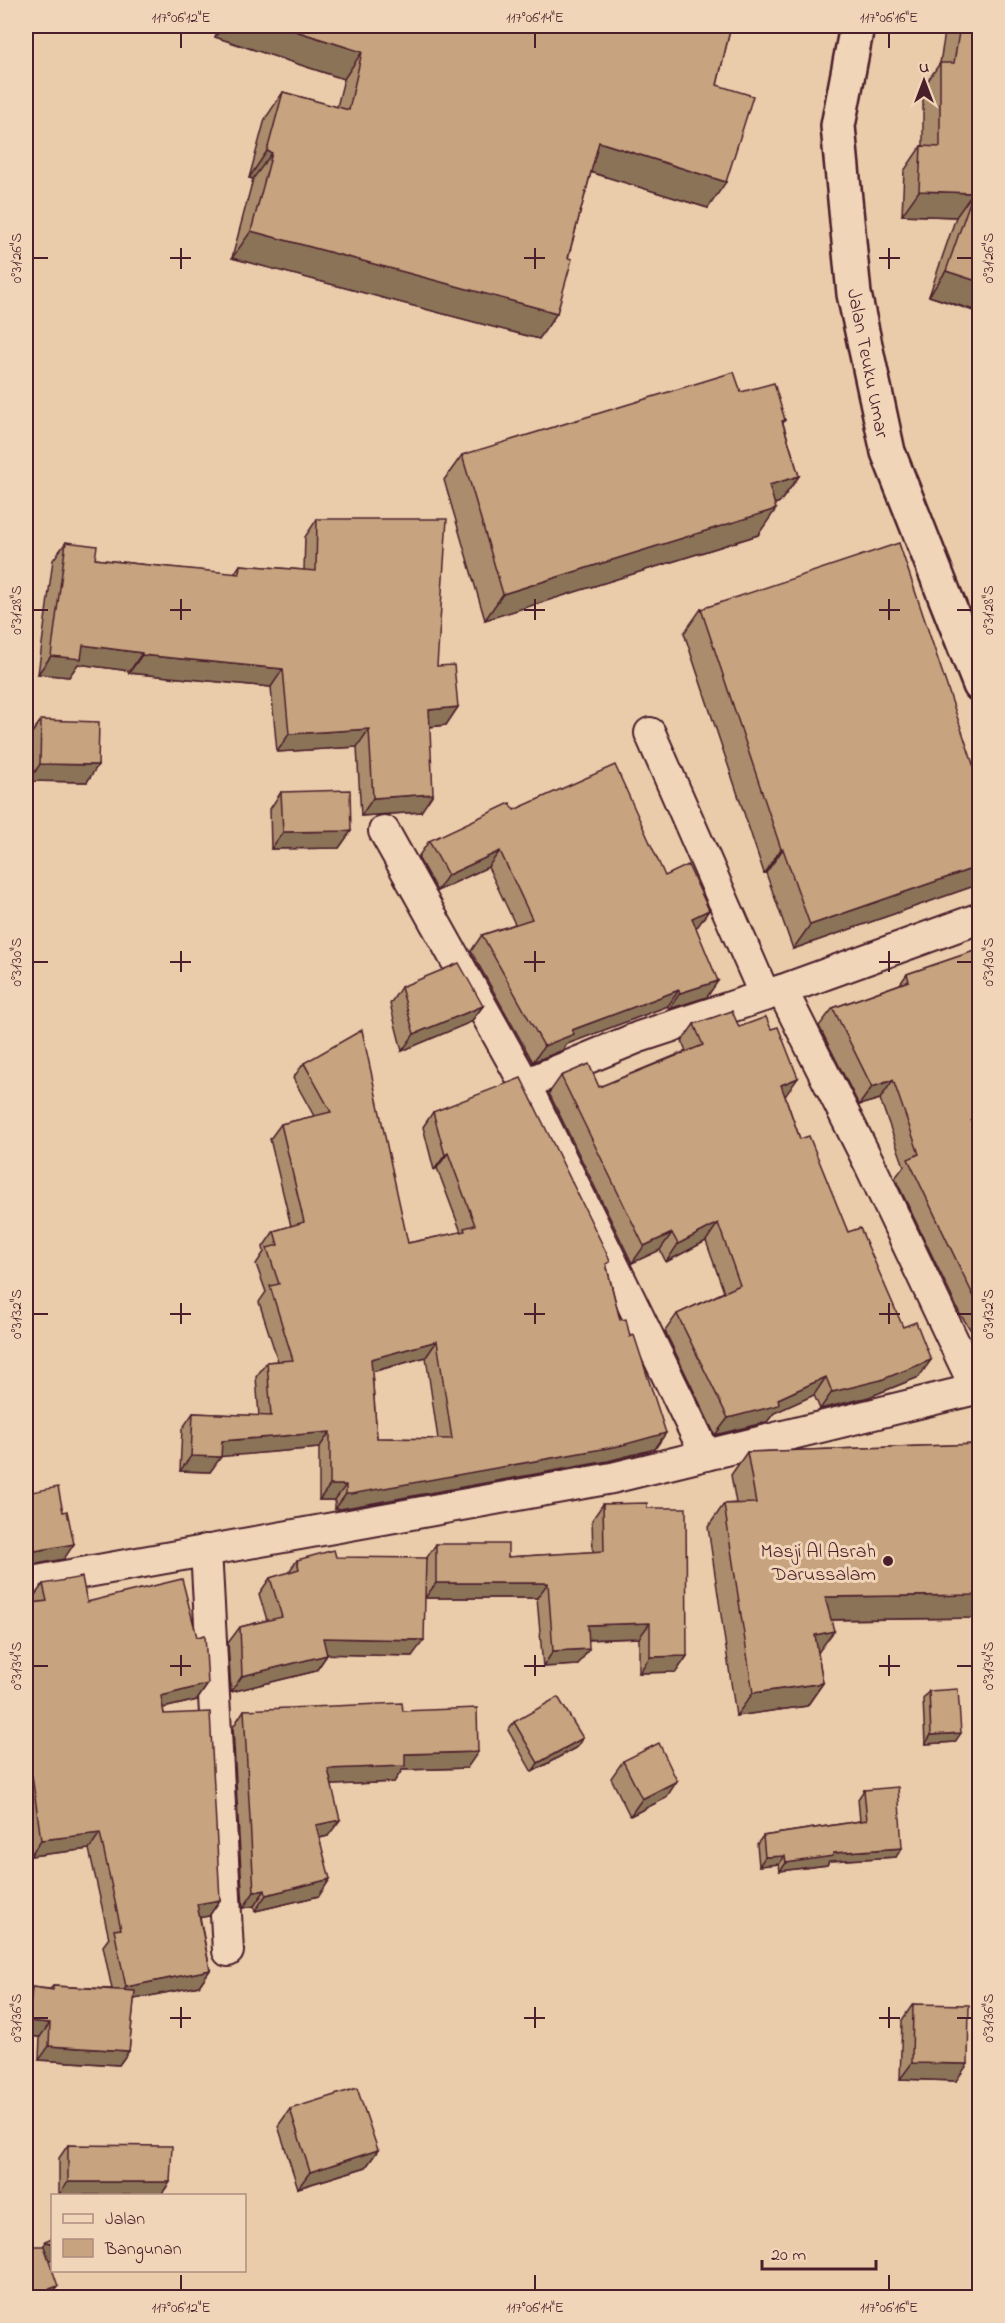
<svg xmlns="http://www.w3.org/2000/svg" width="1005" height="2323" font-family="'Indie Flower',sans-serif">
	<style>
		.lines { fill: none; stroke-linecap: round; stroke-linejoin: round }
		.street-casing { stroke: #4a1f2b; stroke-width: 34 }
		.secondary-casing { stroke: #4a1f2b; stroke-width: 38 }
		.street { stroke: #f1d5b8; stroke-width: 30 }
		.secondary { stroke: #f1d5b8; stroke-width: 33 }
		.wall { fill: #ab8d6d; stroke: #4a1f2b; stroke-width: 1.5; fill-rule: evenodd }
		.shaded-wall { fill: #8b7359; stroke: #4a1f2b; stroke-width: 1.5 }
		.building { fill: #c7a47f; stroke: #4a1f2b; stroke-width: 1.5; fill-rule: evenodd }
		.ticks { fill: none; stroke: #4a1f2b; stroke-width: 2 }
		.poi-dot { fill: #4a1f2b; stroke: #f1d5b8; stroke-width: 2 }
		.labels { text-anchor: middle; stroke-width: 6; stroke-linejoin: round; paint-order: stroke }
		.street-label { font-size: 20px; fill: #4a1f2b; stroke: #f1d5b8 }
		.poi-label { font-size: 20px; fill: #4a1f2b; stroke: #f1d5b8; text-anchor: end }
		.neatline { fill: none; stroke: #4a1f2b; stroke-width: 2 }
		.ticks-label { font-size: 15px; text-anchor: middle; fill: #4a1f2b }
	</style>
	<rect width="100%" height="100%" fill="#eaccaa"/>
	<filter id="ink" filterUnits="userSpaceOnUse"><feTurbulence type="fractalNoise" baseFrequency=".0167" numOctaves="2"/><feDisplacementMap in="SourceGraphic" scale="12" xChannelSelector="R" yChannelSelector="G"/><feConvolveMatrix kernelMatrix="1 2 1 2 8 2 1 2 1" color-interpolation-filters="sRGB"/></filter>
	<g filter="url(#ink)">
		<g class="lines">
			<g class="street-casing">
				<g id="street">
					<path d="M650 733 765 996"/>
					<path d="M384 831 525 1084"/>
					<path d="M706 1455 976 1389 869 1163 782 990"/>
					<path d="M206 1550 228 1951"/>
					<path d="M26 1583 612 1478 706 1455 525 1084 639 1037 782 990 980 918"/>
				</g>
			</g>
			<g class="secondary-casing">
				<path id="secondary" d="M857 26 838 126 854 294 888 452 980 685"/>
			</g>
			<use href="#street" class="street"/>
			<use href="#secondary" class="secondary"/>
		</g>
		<g class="wall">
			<path d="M196 26H731L717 85 708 208 591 172 568 258 557 313 539 339 232 258 253 179 249 178 265 119 283 92 337 107 344 79 215 37 217 32Z"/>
			<path d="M946 26H980L979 313 929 296 956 217 902 215 904 171 921 146H923V88L940 63Z"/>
			<path d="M741 392 785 420 783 423 799 476 780 502 775 504 758 535 485 620 444 480 462 455Z"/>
			<path d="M317 519 437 666 458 707 446 725 430 727 421 812 361 816 357 747 277 752 271 687 129 673 130 671 78 664 69 677 38 674 53 560 66 542 95 559 139 564 234 574 240 565 304 570 305 537Z"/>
			<path d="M701 609 980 785V884L793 949 766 873H764L684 633Z"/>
			<path d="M41 720 98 765 87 782 29 781V737Z"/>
			<path d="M281 792 351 831 339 848 271 849 270 809Z"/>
			<path d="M514 810 665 876 709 910 698 926 696 927 707 997 669 1009 668 1006 567 1044 563 1050 533 1062 471 951 482 935 515 924 488 867 437 891 418 857 429 841Z"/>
			<path d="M980 949V1132L976 1133 980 1140V1344L960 1314 895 1178 904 1166 880 1099 859 1105 819 1026 833 1008 900 984 907 974Z"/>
			<path d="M401 987 483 1006 471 1022 402 1051 390 1004Z"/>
			<path d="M694 1024 739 1027 786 1095 785 1096 800 1139 848 1232 919 1377 869 1397 820 1409 814 1395 774 1413 767 1422 715 1435 665 1331 677 1314 724 1292 706 1241 666 1262 660 1250 632 1263 549 1093 561 1076 599 1087 686 1051 682 1041Z"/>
			<path d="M304 1063 408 1243 461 1232 437 1168 434 1170 423 1127 433 1112 607 1267 620 1320 655 1449 608 1461 340 1509H335V1500H319V1448L221 1456 210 1472 180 1471 182 1429 193 1413 259 1416 256 1377 267 1362 278 1361 259 1302 266 1292 256 1264 264 1252 263 1247 274 1231 291 1226 270 1139 281 1124 314 1116 293 1078ZM426 1357 438 1439 377 1438 372 1372Z"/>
			<path d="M980 1444V1618L831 1620 818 1653 823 1683 807 1706 736 1716 708 1527 724 1504 736 1503 731 1475 747 1452Z"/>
			<path d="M26 1493 63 1512 64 1559 26 1566Z"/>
			<path d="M603 1504 647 1508 687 1656 676 1672 639 1673V1638L589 1640 578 1665 543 1667 537 1598H425V1576L412 1656 327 1654V1655L316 1671 231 1692 228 1643 240 1627 267 1620 259 1594 270 1578 288 1573 297 1560 426 1559 436 1544 508 1557 593 1552 592 1520Z"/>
			<path d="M43 1584 87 1602 208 1684 197 1700 163 1708 164 1714 220 1900 209 1916 200 1917 210 1970 199 1986 134 1999 129 2051 119 2065 39 2060 40 2037 26 2036V1997L32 1987 50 1989 53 1986 112 1989 103 1946 109 1938 89 1849 30 1856 26 1824V1612L33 1603 32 1599Z"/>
			<path d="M929 1691 955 1742 925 1744 923 1699Z"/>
			<path d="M244 1710 403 1711 467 1768 402 1770 394 1782 331 1785 328 1836 320 1838 319 1896 255 1911 254 1906 243 1908 233 1727Z"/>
			<path d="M514 1722 577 1747 532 1772 508 1730Z"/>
			<path d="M623 1761 666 1798 630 1816 611 1778Z"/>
			<path d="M864 1790 896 1857 829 1861 827 1865 780 1871 779 1864 759 1866 757 1844 763 1836 860 1821 858 1799Z"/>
			<path d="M913 2004 956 2081 900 2079 902 2020Z"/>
			<path d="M290 2109 378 2150 366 2167 298 2188 278 2126Z"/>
			<path d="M68 2145 170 2182 161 2195H59V2158Z"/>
		</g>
		<g class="shaded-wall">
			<path d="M196 26H222L217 32Z"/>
			<path d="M224 26H280L362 52 344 79 215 37Z"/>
			<path d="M599 142 726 182 708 208 580 169Z"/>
			<path d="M267 151 272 153 253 179 249 178Z"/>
			<path d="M919 191 973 193 956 217 902 215Z"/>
			<path d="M251 231 557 313 539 339 232 258Z"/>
			<path d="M946 271 980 282V312L929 296Z"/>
			<path d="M799 476 780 502 751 511 769 485Z"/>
			<path d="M776 509 758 535 485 620 503 594Z"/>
			<path d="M83 645 142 653 130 671 78 664 69 677 38 674 51 656Z"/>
			<path d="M142 655 283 669 271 687 129 673Z"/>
			<path d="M458 707 446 725 416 728 429 710Z"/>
			<path d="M369 729 357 747 277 752 289 734Z"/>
			<path d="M40 764 98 765 87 782 29 781Z"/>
			<path d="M433 794 421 812 361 816 373 798Z"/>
			<path d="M351 831 339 848 271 849 283 832Z"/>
			<path d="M781 849H783L766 873H764Z"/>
			<path d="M500 851 488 867 437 891 448 875Z"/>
			<path d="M980 866V884L793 949 810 925Z"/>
			<path d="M709 910 698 926 681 934 692 918Z"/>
			<path d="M718 981 707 997 669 1009 680 993Z"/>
			<path d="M679 990 668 1006 567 1044 563 1050 533 1062 544 1046 572 1030Z"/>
			<path d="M483 1006 471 1022 402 1051 414 1034Z"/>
			<path d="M798 1078 786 1095 769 1102 781 1085Z"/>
			<path d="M893 1080 880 1099 859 1105 872 1087Z"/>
			<path d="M980 1118V1132L958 1140 971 1121Z"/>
			<path d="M448 1153 437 1168 434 1170 445 1155Z"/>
			<path d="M718 1223 706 1241 666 1262 678 1244Z"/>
			<path d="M672 1233 660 1250 632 1263 644 1246Z"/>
			<path d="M437 1341 426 1357 360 1375 371 1359Z"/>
			<path d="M931 1360 919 1377 869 1397 820 1409 832 1392Z"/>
			<path d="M826 1377 814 1395 774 1413 767 1422 715 1435 728 1418 778 1399Z"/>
			<path d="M330 1432 319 1448 216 1457H221L210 1472 180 1471 191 1456 222 1441Z"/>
			<path d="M666 1433 655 1449 608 1461 340 1509H335L346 1494Z"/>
			<path d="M330 1485H346L335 1500H319Z"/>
			<path d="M74 1544 64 1559 26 1566 35 1551Z"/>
			<path d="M436 1583H548L537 1598H425Z"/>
			<path d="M980 1595V1618L809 1620 825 1597Z"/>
			<path d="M650 1623 639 1638 577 1640 588 1625Z"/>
			<path d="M834 1631 817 1654 815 1635Z"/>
			<path d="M323 1638 424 1640 412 1656 312 1654Z"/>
			<path d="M589 1649 578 1665 543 1667 553 1651Z"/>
			<path d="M327 1655 316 1671 231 1692 242 1676Z"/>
			<path d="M687 1656 676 1672 639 1673 650 1657Z"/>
			<path d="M823 1683 807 1706 736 1716 753 1693Z"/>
			<path d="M208 1684 197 1700 150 1711 161 1696Z"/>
			<path d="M961 1733 955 1742 925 1744 931 1735Z"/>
			<path d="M583 1738 577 1747 532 1772 538 1763Z"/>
			<path d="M478 1752 467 1768 402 1770 394 1782 316 1786 328 1769 405 1754Z"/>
			<path d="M27 1775H32L26 1784V1777Z"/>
			<path d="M677 1781 666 1798 630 1816 642 1799Z"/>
			<path d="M340 1820 328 1836 305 1841 316 1825Z"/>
			<path d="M100 1833 89 1849 30 1856 41 1840Z"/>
			<path d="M902 1848 896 1857 829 1861 827 1865 780 1871 786 1863 833 1853Z"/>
			<path d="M785 1856 779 1864 759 1866 765 1857Z"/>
			<path d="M330 1879 319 1896 255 1911 266 1895Z"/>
			<path d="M265 1890 254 1906 243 1908 254 1892Z"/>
			<path d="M220 1900 209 1916 186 1920 197 1904Z"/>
			<path d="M210 1970 199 1986 115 2003 126 1987Z"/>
			<path d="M29 2021 50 2023 40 2037 26 2036V2026Z"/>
			<path d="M49 2046 129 2051 119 2065 39 2060Z"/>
			<path d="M912 2063 968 2064 956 2081 900 2079Z"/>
			<path d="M378 2150 366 2167 298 2188 310 2172Z"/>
			<path d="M68 2182H170L161 2195H59Z"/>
			<path d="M46 2242 52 2243V2260L34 2259Z"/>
			<path d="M58 2286 49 2298H26V2297Z"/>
		</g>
		<g class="building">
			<path d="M280 26H731L717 85 753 96 726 182 599 142 568 258 572 259 557 313 251 231 272 153 267 151 283 92 349 110 362 52Z"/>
			<path d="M960 26H980V282L946 271 973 193 919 191 921 146 940 147V63H954Z"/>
			<path d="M734 372 741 392 774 383 785 420 782 421 799 476 769 485 776 509 503 594 462 455Z"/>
			<path d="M317 519H447L437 666 454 665 458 707 429 710 433 794 373 798 369 729 289 734 283 669 142 655V653L83 645 81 659 51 656 66 542 97 546 95 559 139 564 239 574 240 565 316 571Z"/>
			<path d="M899 543 980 785V866L810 925 783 849H781L701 609Z"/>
			<path d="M41 720 99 722 98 765 40 764Z"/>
			<path d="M615 765 665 876 688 865 709 910 692 918 718 981 680 993 679 990 572 1030 574 1034 544 1046 482 935 532 919 500 851 448 875 429 841 510 803 514 810Z"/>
			<path d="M350 790 351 831 283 832 281 792Z"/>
			<path d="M980 949V1025H978L980 1029V1118L971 1121 980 1140V1306L973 1295 908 1159 919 1154 893 1080 872 1087 833 1008 909 981 907 974Z"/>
			<path d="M459 963 483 1006 414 1034 401 987Z"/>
			<path d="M732 1011 739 1027 766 1017 771 1029 778 1027 798 1078 781 1085 800 1139 809 1136 848 1232 860 1228 903 1327 916 1322 931 1360 881 1380 832 1392 826 1377 778 1399 779 1405 728 1418 677 1314 740 1285 718 1223 678 1244 672 1233 644 1246 561 1076 589 1064 599 1087 703 1045 694 1024Z"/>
			<path d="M362 1030 408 1243 465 1231 464 1228 475 1225 448 1153 445 1155 433 1112 521 1078 608 1256 610 1262 606 1264 620 1320 626 1319 630 1337 634 1335 666 1433 619 1446 351 1494H346V1485H330V1432L222 1441 221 1457 191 1456 193 1413 271 1416 267 1362 293 1360 270 1286 279 1284 267 1248 278 1245 274 1231 304 1222 281 1124 331 1112 304 1063ZM437 1341 452 1439 377 1438 371 1359Z"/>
			<path d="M980 1444V1595L825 1597 834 1631 815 1635 823 1683 753 1693 724 1504 756 1503 747 1452Z"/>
			<path d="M58 1487 63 1512 67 1511 74 1544 35 1551 26 1493Z"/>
			<path d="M647 1503V1508H686L687 1656 650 1657V1623L588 1625 589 1649 553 1651 548 1583H436V1544H508V1557L604 1551 603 1504Z"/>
			<path d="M334 1550 336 1557 426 1558 424 1640 323 1638 327 1655 242 1676 240 1627 282 1617 270 1578 299 1569 297 1560Z"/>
			<path d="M82 1577 87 1602 182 1579 197 1637 205 1635 208 1684 161 1696 164 1714 210 1712 220 1900 197 1904 210 1970 126 1987 114 1930 121 1929 100 1833 41 1840 32 1775H27V1660H26V1615L33 1614 32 1603 47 1601 43 1584Z"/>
			<path d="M958 1689 961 1733 931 1735 929 1691Z"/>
			<path d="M558 1697 583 1738 538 1763 514 1722Z"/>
			<path d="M402 1703 403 1711 477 1708 478 1752 405 1754V1766L328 1769 340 1820 316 1825 330 1879 266 1895 265 1890 254 1892 244 1710Z"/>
			<path d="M659 1743 677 1781 642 1799 623 1761Z"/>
			<path d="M898 1787 902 1848 833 1853V1856L786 1863 785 1856 765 1857 763 1836 867 1820 864 1790Z"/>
			<path d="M53 1986 135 1991 129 2051 49 2046 50 2023 29 2021 32 1987 53 1990Z"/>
			<path d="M913 2004 969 2005 968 2064 912 2063Z"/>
			<path d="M357 2088 378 2150 310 2172 290 2109Z"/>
			<path d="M68 2145 172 2146 170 2182H68Z"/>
			<path d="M52 2238V2243L46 2242 45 2241Z"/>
			<path d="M31 2246H44L58 2286 26 2297V2248Z"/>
		</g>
	</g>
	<path class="ticks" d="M181 33V48M535 33V48M889 33V48M181 248V269M535 248V269M889 248V269M33 258H48M170 258H191M524 258H545M879 258H900M957 258H972M181 599V620M535 599V620M889 599V620M33 610H48M170 610H191M524 610H545M879 610H900M957 610H972M181 951V972M535 951V972M889 951V972M33 962H48M170 962H191M524 962H545M879 962H900M957 962H972M181 1303V1324M535 1303V1324M889 1303V1324M33 1314H48M170 1314H191M524 1314H545M879 1314H900M957 1314H972M181 1655V1676M535 1655V1676M889 1655V1676M33 1666H48M170 1666H191M524 1666H545M879 1666H900M957 1666H972M181 2007V2028M535 2007V2028M889 2007V2028M33 2018H48M170 2018H191M524 2018H545M879 2018H900M957 2018H972M181 2275V2290M535 2275V2290M889 2275V2290"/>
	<circle class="poi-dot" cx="888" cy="1561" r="6"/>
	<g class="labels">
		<g class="street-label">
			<text transform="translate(869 363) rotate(79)" y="7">Jalan Teuku Umar</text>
		</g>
		<g class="poi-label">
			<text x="876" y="1557">Masji Al Asrah<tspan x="876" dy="23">Darussalam</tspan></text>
		</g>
	</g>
	<rect width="1005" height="2323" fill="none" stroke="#f1d5b8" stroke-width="66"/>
	<rect x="51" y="2194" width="195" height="78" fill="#f1d5b8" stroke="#ae8c80" stroke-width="1.5"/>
	<rect x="63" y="2214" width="30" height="9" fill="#f1d5b8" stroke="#ae8c80" stroke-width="1.5"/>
	<text x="105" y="2224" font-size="18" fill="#4a1f2b">Jalan</text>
	<rect x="63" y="2239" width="30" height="18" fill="#c7a47f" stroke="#ae8c80" stroke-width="1.5"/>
	<text x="105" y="2254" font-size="18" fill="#4a1f2b">Bangunan</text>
	<g transform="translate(924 81)" stroke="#f1d5b8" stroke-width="4.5" paint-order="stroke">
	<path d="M0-4.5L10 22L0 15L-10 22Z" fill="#4a1f2b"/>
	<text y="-9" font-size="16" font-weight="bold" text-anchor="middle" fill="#4a1f2b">U</text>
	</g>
	<path d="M762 2260v9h114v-9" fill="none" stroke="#4a1f2b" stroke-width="3"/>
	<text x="771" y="2260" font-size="18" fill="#4a1f2b" stroke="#f1d5b8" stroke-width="4.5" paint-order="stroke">20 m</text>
	<rect x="33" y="33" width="939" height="2257" class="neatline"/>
	<g class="ticks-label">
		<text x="181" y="22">117°06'12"E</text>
		<text x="535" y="22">117°06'14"E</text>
		<text x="889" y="22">117°06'16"E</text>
		<text transform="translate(16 258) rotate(-90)" y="5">0°31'26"S</text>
		<text transform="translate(988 258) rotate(-90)" y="5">0°31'26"S</text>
		<text transform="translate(16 610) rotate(-90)" y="5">0°31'28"S</text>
		<text transform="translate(988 610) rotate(-90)" y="5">0°31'28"S</text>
		<text transform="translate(16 962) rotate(-90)" y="5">0°31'30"S</text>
		<text transform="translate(988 962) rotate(-90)" y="5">0°31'30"S</text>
		<text transform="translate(16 1314) rotate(-90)" y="5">0°31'32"S</text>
		<text transform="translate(988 1314) rotate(-90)" y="5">0°31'32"S</text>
		<text transform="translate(16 1666) rotate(-90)" y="5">0°31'34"S</text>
		<text transform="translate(988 1666) rotate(-90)" y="5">0°31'34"S</text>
		<text transform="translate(16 2018) rotate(-90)" y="5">0°31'36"S</text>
		<text transform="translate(988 2018) rotate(-90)" y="5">0°31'36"S</text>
		<text x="181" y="2312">117°06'12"E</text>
		<text x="535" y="2312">117°06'14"E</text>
		<text x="889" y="2312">117°06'16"E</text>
	</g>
</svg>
